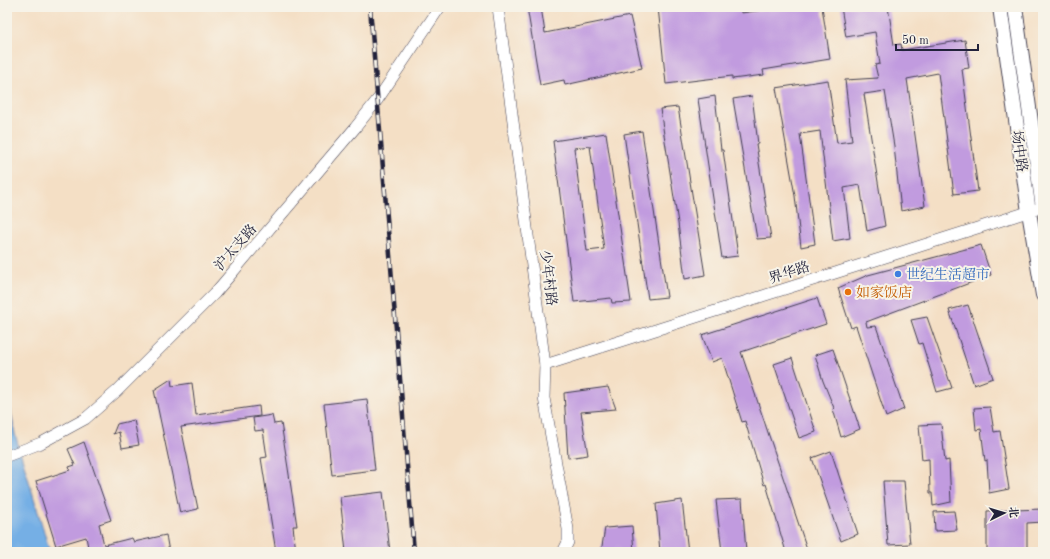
<svg xmlns="http://www.w3.org/2000/svg" width="1050" height="559" font-family="'Old Standard TT','Noto Serif SC',serif">
	<style>
		.water { fill: #74afe5; stroke: #4b6890 }
		.building { fill: #c19bdf; fill-rule: evenodd }
		.lines { fill: none; stroke-linecap: round; stroke-linejoin: round }
		.minor-casing { stroke: #423e50; stroke-width: 12 }
		.major-casing { stroke: #423e50; stroke-width: 16 }
		.minor { stroke: #fff; stroke-width: 11 }
		.major { stroke: #fff; stroke-width: 14 }
		.rail-casing { stroke: #22223b; stroke-width: 4.5 }
		.rail { stroke: #f7f3e8; stroke-width: 3; stroke-dasharray: 9; stroke-linecap: butt }
		.shop-dot { fill: #3f7fe0; stroke: #f7f3e8; stroke-width: 1.5 }
		.food-dot { fill: #e8710a; stroke: #f7f3e8; stroke-width: 1.5 }
		.labels { text-anchor: middle; stroke-width: 4; stroke-linejoin: round; paint-order: stroke }
		.street-label { font-size: 14px; fill: #22223b; stroke: #f7f3e8 }
		.shop-label { font-size: 14px; fill: #366cbe; stroke: #f7f3e8; text-anchor: start }
		.food-label { font-size: 14px; fill: #c56008; stroke: #f7f3e8; text-anchor: start }
	</style>
	<rect width="100%" height="100%" fill="#f7f3e8"/>
	<filter id="ink" filterUnits="userSpaceOnUse"><feTurbulence type="fractalNoise" baseFrequency=".025" numOctaves="2"/><feDisplacementMap in="SourceGraphic" scale="8" xChannelSelector="R" yChannelSelector="G"/><feConvolveMatrix kernelMatrix="1 2 1 2 8 2 1 2 1" color-interpolation-filters="sRGB"/></filter>
	<filter id="wash" filterUnits="userSpaceOnUse"><feTurbulence type="fractalNoise" baseFrequency=".012" numOctaves="4" result="noise"/><feDisplacementMap in="SourceGraphic" scale="16" xChannelSelector="R" yChannelSelector="G"/><feGaussianBlur stdDeviation="0.9" result="paint"/><feColorMatrix in="noise" values="0 0 0 0 0 0 0 0 0 0 0 0 0 0 0 0 0 1.4 0 .05"/><feComposite in="paint" operator="in"/></filter>
	<g filter="url(#wash)">
		<rect width="100%" height="100%" fill="#f4dfc5"/>
		<path class="water" d="M7 389 15 434 50 552H10L7 541Z"/>
		<g id="blocks">
			<g class="building">
				<path d="M527 7H541L545 33 630 16 642 68 565 85 564 80 540 85Z"/>
				<path d="M658 7H741V13L787 7H822L830 59 763 70 764 75 732 79V76L666 84Z"/>
				<path d="M841 7H888L894 45 901 44 902 50 965 40 969 68 962 69 978 191 954 194 938 73 907 79 925 206 901 211 894 146 885 91 864 94 885 226 867 231 860 185 844 188 850 238 833 241 820 131 800 134 815 244 801 247 795 196 776 88 828 80 837 143 852 141 845 80 878 78 875 65 880 64 875 32 846 37Z"/>
				<path d="M715 96 721 150H723L738 256 722 258 698 99Z"/>
				<path d="M752 96 758 144H756L771 238 757 239 733 99Z"/>
				<path d="M678 107 705 275 685 279 678 223 660 109Z"/>
				<path d="M642 131 667 297 648 299 624 134Z"/>
				<path d="M606 133 631 302 612 303 611 298 574 302 553 141ZM590 146 604 249 587 251 574 148Z"/>
				<path d="M981 245 991 275 866 322 867 327 876 326 904 409 886 417 856 326 851 328 838 288 868 275Z"/>
				<path d="M817 298 826 324 741 352 808 552H786L766 484 764 485 745 421 742 422 722 358 712 362 702 335Z"/>
				<path d="M968 305 993 378 974 385 949 310Z"/>
				<path d="M927 317 952 388 937 392 922 343 919 344 911 320Z"/>
				<path d="M833 349 860 429 841 437 833 409 834 408 823 381 815 355Z"/>
				<path d="M792 358 816 432 799 438 774 364Z"/>
				<path d="M171 379 172 386 192 383 196 415 259 406 260 416 181 427 198 509 180 513 154 390Z"/>
				<path d="M608 387 616 409 581 412 588 455 568 458 564 393Z"/>
				<path d="M367 399 375 470 332 475 324 404Z"/>
				<path d="M990 407 994 432 1000 431 1009 489 989 493 987 460 985 461 981 429 976 430 974 408Z"/>
				<path d="M272 415 274 424 281 423 297 526H293L296 552H276L261 458 267 457 263 430 255 431 253 418Z"/>
				<path d="M134 420 139 445 122 448 119 432 113 434 117 424Z"/>
				<path d="M941 424 945 461 949 460 951 502 933 506 932 493H930L929 459 922 460 919 425Z"/>
				<path d="M84 442 111 520 99 524 104 545 132 538 134 542 166 535 169 552H89L86 537 56 546 36 481 70 470 69 467 75 465 68 449Z"/>
				<path d="M831 451 858 534 841 541 812 458Z"/>
				<path d="M883 481H904L910 544 888 545Z"/>
				<path d="M383 492 390 552H346L340 497Z"/>
				<path d="M742 499 746 552H722L716 500Z"/>
				<path d="M682 500 688 552H660L656 504Z"/>
				<path d="M1043 509V522L1027 523V552H987V511Z"/>
				<path d="M954 511 957 530 935 531 934 512Z"/>
				<path d="M632 526 634 552H601L605 528Z"/>
			</g>
		</g>
	</g>
	<g filter="url(#ink)">
		<use href="#blocks" fill-opacity="0" stroke="#423e50" stroke-width="1"/>
		<g class="lines">
			<g class="minor-casing">
				<g id="minor">
					<path d="M498 7 545 365 544 398 568 529V542L563 552"/>
					<path d="M545 365 1037 209"/>
					<path d="M7 456 41 443 85 419 117 391 215 293 355 128 378 99 440 7"/>
				</g>
			</g>
			<g class="major-casing">
				<g id="major">
					<path d="M1000 7 1029 212 1043 295"/>
					<path d="M1015 7 1043 208"/>
				</g>
			</g>
			<use href="#minor" class="minor"/>
			<use href="#major" class="major"/>
			<g class="rail-casing">
				<path id="rail" d="M370 7 414 552"/>
			</g>
			<use href="#rail" class="rail"/>
		</g>
	</g>
	<circle class="shop-dot" cx="898" cy="274" r="4"/>
	<circle class="food-dot" cx="848" cy="292" r="4"/>
	<g class="labels">
		<g class="street-label">
			<text transform="translate(1020 151) rotate(82)" y="5">场中路</text>
			<text transform="translate(235 247) rotate(-49)" y="5">沪太支路</text>
			<text transform="translate(789 272) rotate(-18)" y="5">界华路</text>
			<text transform="translate(549 278) rotate(83)" y="5">少年村路</text>
		</g>
		<g class="shop-label">
			<text x="906" y="279">世纪生活超市</text>
		</g>
		<g class="food-label">
			<text x="856" y="297">如家饭店</text>
		</g>
	</g>
	<rect width="1050" height="559" fill="none" stroke="#f7f3e8" stroke-width="24"/>
	<g transform="translate(1004 513) rotate(85)" stroke="#f7f3e8" stroke-width="3" paint-order="stroke">
	<path d="M0-3L7 15L0 10L-7 15Z" fill="#22223b"/>
	<text y="-6" font-size="11" font-weight="bold" text-anchor="middle" fill="#22223b">北</text>
	</g>
	<path d="M896 44v6h82v-6" fill="none" stroke="#22223b" stroke-width="2"/>
	<text x="902" y="44" font-size="12" fill="#22223b" stroke="#f7f3e8" stroke-width="3" paint-order="stroke">50 m</text>
</svg>
